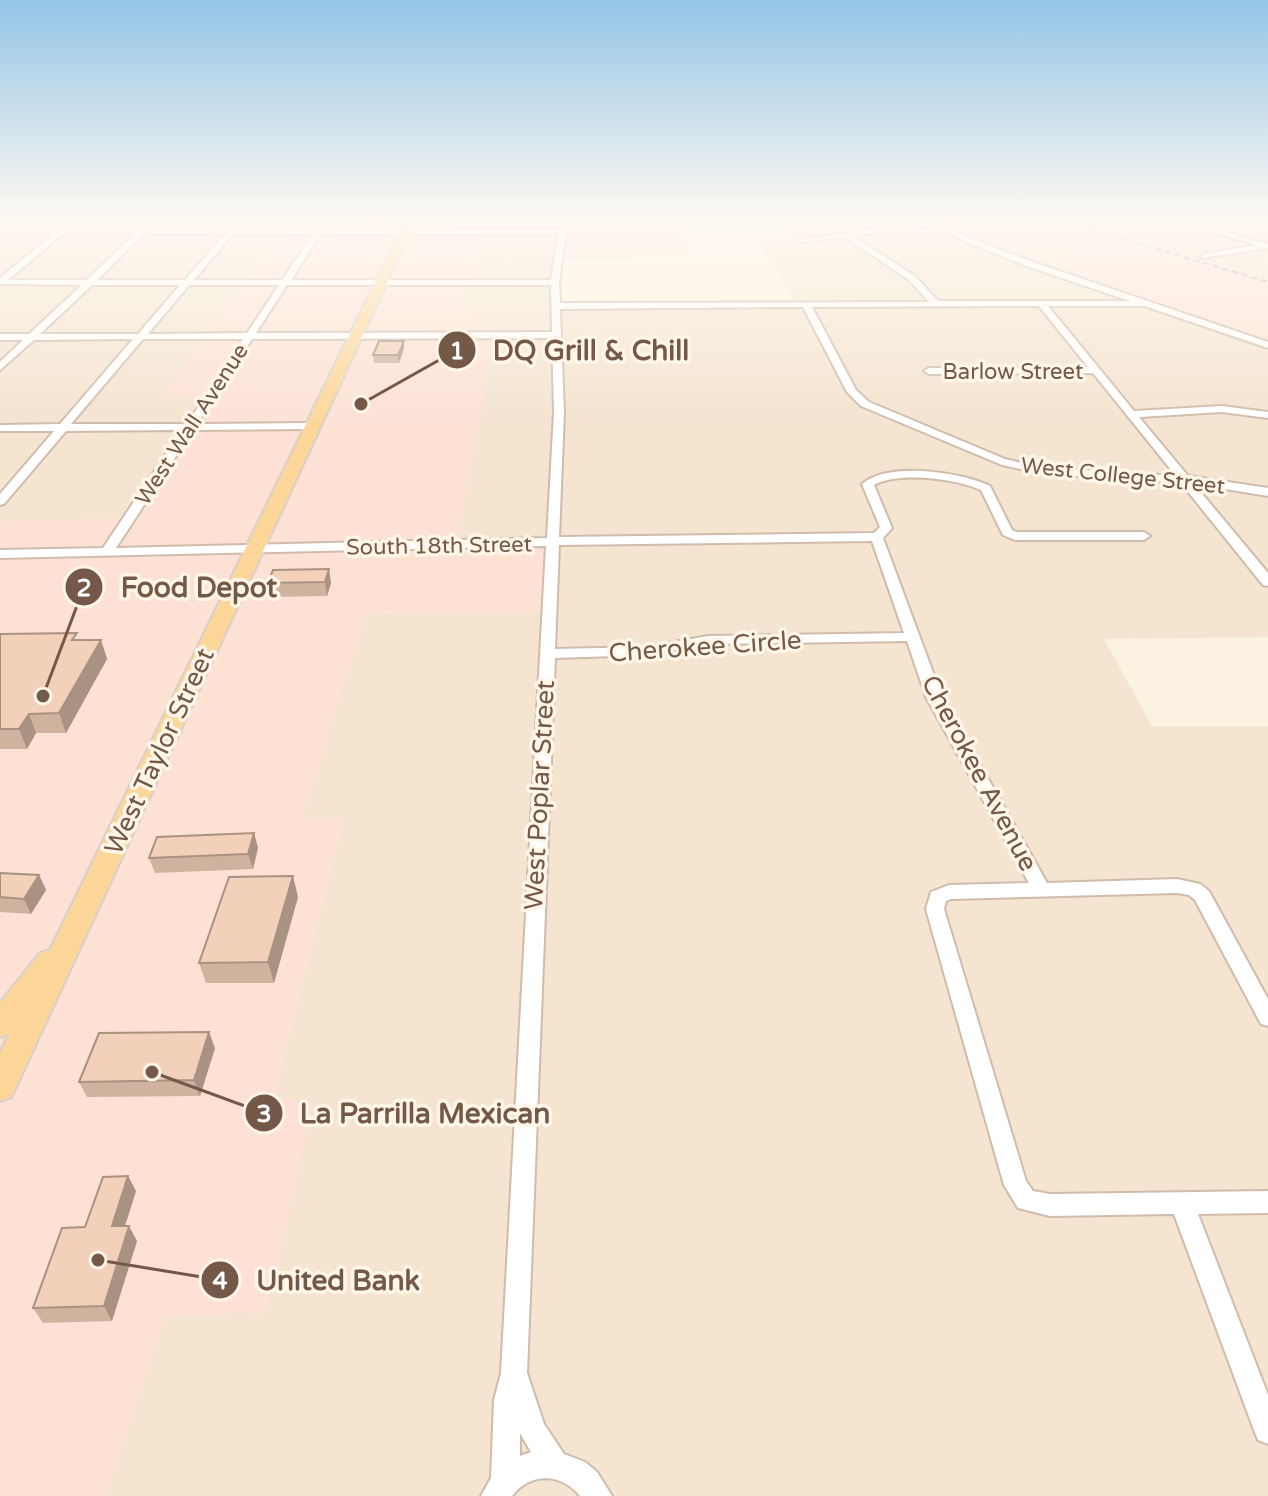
<svg xmlns="http://www.w3.org/2000/svg" width="1268" height="1496" font-family="'Varela Round',sans-serif">
	<style>
		.residential { fill: #f4e4d0 }
		.commercial { fill: #fde1d5 }
		.lines { fill: none; stroke-linecap: round; stroke-linejoin: round }
		.minor-casing { stroke: #cfbcac; stroke-width: 4 }
		.tertiary-casing { stroke: #cfbcac; stroke-width: 4 }
		.primary-casing { stroke: #d8d0cc; stroke-width: 4 }
		.minor { fill: #fff; fill-rule: evenodd }
		.tertiary { fill: #fff; fill-rule: evenodd }
		.primary { fill: #fcd799; fill-rule: evenodd }
		.rail { stroke: #b4a1c5; stroke-width: 2; stroke-dasharray: 6 4; stroke-linecap: butt }
		.wall { fill: #d0b39f }
		.shaded-wall { fill: #a99282 }
		.building { fill: #f2d0b9; stroke: #a99282; stroke-width: 2 }
		.labels { text-anchor: middle; stroke-width: 7; stroke-linejoin: round; paint-order: stroke }
		.far-street-label { font-size: 22px; fill: #745848; stroke: #fff6e8 }
		.street-label { font-size: 26px; fill: #745848; stroke: #fff6e8 }
		.leader { fill: none; stroke: #745848; stroke-width: 3 }
		.callout-dot { fill: #745848; stroke: #fff6e8; stroke-width: 3 }
		.mark-label { font-size: 24px; text-anchor: middle; font-weight: bold; fill: #fff }
		.callout-label { font-size: 28px; text-anchor: middle; font-weight: bold; fill: #745848; stroke: #fff6e8; stroke-width: 7; stroke-linejoin: round; paint-order: stroke }
	</style>
	<rect width="100%" height="100%" fill="#fcf2e2"/>
	<g class="residential">
		<path d="M0 217H82L65 231H114L127 220 289 218 163 396H208L126 519 0 521Z"/>
		<path d="M518 217H684L689 253 632 254 631 259 559 260 558 304H798L758 242 790 241 786 227 830 223 824 218 835 217H911L930 225 980 217H1268V281L1123 239 1268 343V637L1104 639 1152 726H1268V1496H105L165 1315 266 1313 313 1103 273 1098 343 819H302L365 614 548 611 456 545 494 335 469 334 458 311 465 283H473L487 232 562 220H518Z"/>
	</g>
	<g class="commercial">
		<path d="M82 217H518V220H562L559 232H487L473 283 465 284 458 310 476 311 469 334 494 335 456 545H553L548 611 365 614 303 818H343L273 1097 314 1103 267 1313 165 1315 105 1496H0V521L126 519 207 396H162L288 219 127 220 114 231 64 232Z"/>
		<path d="M1123 239 1268 281V343L1013 258Z"/>
	</g>
	<g class="lines">
		<g class="minor-casing">
			<g id="minor">
				<path d="M76 217H84L70 229H141L154 217H162L150 229H229L239 217H247L237 229H316L324 217H332L324 229 559 230 560 217H568L559 283 560 303 929 302 909 280 845 237 801 242 797 240 964 217H984L853 236 915 276 938 301H1148L1149 303 1145 306H1048L1134 411 1222 406 1268 412V418L1222 412 1139 417 1188 476 1268 488V496L1194 484 1268 573V586L1263 585 1181 483 1038 473 1002 465 861 406 847 392 803 307 560 309 564 412 559 537 874 533 880 527 862 484C888 461 961 472 990 486L1012 530 1017 532H1144L1150 536 1144 540H1015L1003 535 981 490C956 479 899 471 874 485L892 528 883 538 942 697 1047 883 1177 879 1200 884 1209 891 1268 999V1026L1261 1024 1195 900 1189 895 1177 893 951 899 946 901 944 909 1026 1181 1033 1191 1050 1194 1268 1191V1213L1198 1214 1268 1395V1444L1258 1440 1254 1430 1174 1214 1050 1216 1018 1208 1004 1185 926 909 931 892 949 885 1029 883 926 697 907 641 708 644 646 655 555 658 527 1373 544 1424 564 1454 585 1462 597 1472 612 1496H580C561 1473 531 1472 512 1496H481L491 1478 494 1400 501 1373 546 546 0 558V550L103 548 182 430 66 431 4 504 0 505V494L54 431H0V425L60 424 133 339 34 340 0 370V362L23 340H0V334H29L82 285 0 284V278L55 233H0V229H61ZM64 233H136L87 280H8ZM145 233 225 234 185 280H97ZM233 234H313L282 280H194ZM321 234H558L551 280H291ZM92 285H180L138 334H40ZM189 285H279L247 333 148 334ZM287 285H551L552 332 256 333ZM1039 306 1088 367 929 368 924 371 929 374 1093 373 1176 476 1038 467 1005 459 869 402 856 390 812 307ZM552 338 554 412 547 538 116 548 193 430 311 429 316 426 311 423 197 424 252 339ZM143 339H243L187 424H71ZM872 541 904 633 708 636 646 647 555 649 559 545ZM520 1433 531 1452 520 1456Z"/>
				<path d="M1161 217H1173L1268 244V248L1201 258 1204 254 1257 245Z"/>
			</g>
		</g>
		<g class="tertiary-casing">
			<path id="tertiary" d="M905 217H916L1030 261 1268 342V348L1024 265Z"/>
		</g>
		<g class="primary-casing">
			<path id="primary" d="M407 217H417L16 1087 11 1097 0 1101V1053L9 1034 0 1037V1003L40 953 50 950Z"/>
		</g>
		<use href="#minor" class="minor"/>
		<use href="#tertiary" class="tertiary"/>
		<use href="#primary" class="primary"/>
		<path class="rail" d="M1050 217 1268 282"/>
	</g>
	<g class="wall">
		<path d="M382 217 379 224H366L365 218Z"/>
		<path d="M404 348 399 363H374L373 355Z"/>
		<path d="M268 583H331L327 596 271 597Z"/>
		<path d="M0 634 80 640H101L107 659 66 733H36L27 749H0Z"/>
		<path d="M254 833 258 848 253 869 155 873 149 858Z"/>
		<path d="M0 873 39 875 46 890 31 914 0 912Z"/>
		<path d="M298 897 274 983H206L199 963Z"/>
		<path d="M215 1048 200 1096 87 1097 79 1082Z"/>
		<path d="M136 1191 125 1226 137 1241 112 1321 43 1323 33 1308 85 1227Z"/>
	</g>
	<g class="shaded-wall">
		<path d="M404 341V348L399 363 398 355Z"/>
		<path d="M329 569 331 583 327 596 325 582Z"/>
		<path d="M101 640 107 659 66 733 59 713Z"/>
		<path d="M29 714 36 733 27 749 19 729Z"/>
		<path d="M254 833 258 848 253 869 248 854Z"/>
		<path d="M39 875 46 890 31 914 24 899Z"/>
		<path d="M293 876 298 897 274 983 268 962Z"/>
		<path d="M209 1032 215 1048 200 1096 194 1080Z"/>
		<path d="M128 1176 136 1191 120 1241 112 1226Z"/>
		<path d="M129 1226 137 1241 112 1321 104 1306Z"/>
	</g>
	<g class="building">
		<path d="M379 341H404L398 355H373Z"/>
		<path d="M329 569 325 582 268 583 273 570Z"/>
		<path d="M77 633 72 640H101L59 713 29 714 19 729H0V634Z"/>
		<path d="M254 833 248 854 149 858 157 837Z"/>
		<path d="M0 873 39 875 24 899 0 897Z"/>
		<path d="M293 876 268 962 199 963 229 877Z"/>
		<path d="M209 1032 194 1080 79 1082 99 1033Z"/>
		<path d="M128 1176 112 1226H129L104 1306 33 1308 62 1228 85 1227 103 1177Z"/>
	</g>
	<linearGradient id="sky" x2="0" y2="1"><stop stop-color="#94c5e7"/><stop offset="0.51" stop-color="#fef9f2"/><stop offset="1" stop-color="#fef9f2" stop-opacity="0"/></linearGradient>
	<rect width="1268" height="426" fill="url(#sky)"/>
	<g class="labels">
		<g class="far-street-label">
			<text x="1013" y="379">Barlow Street</text>
			<text transform="translate(191 424) rotate(-57)" y="8">West Wall Avenue</text>
			<text transform="translate(1123 475) rotate(6)" y="8">West College Street</text>
			<text transform="translate(439 545) rotate(-1)" y="8">South 18th Street</text>
		</g>
		<g class="street-label">
			<text transform="translate(705 646) rotate(-4)" y="9">Cherokee Circle</text>
			<text transform="translate(159 751) rotate(-65)" y="9">West Taylor Street</text>
			<text transform="translate(980 773) rotate(62)" y="9">Cherokee Avenue</text>
			<text transform="translate(539 795) rotate(-87)" y="9">West Poplar Street</text>
		</g>
	</g>
	<path class="leader" d="M361 404L457 350M43 696L84 587M152 1072L264 1113M98 1260L220 1280"/>
	<g class="callout-dot">
		<circle cx="361" cy="404" r="8"/>
		<circle cx="43" cy="696" r="8"/>
		<circle cx="152" cy="1072" r="8"/>
		<circle cx="98" cy="1260" r="8"/>
		<circle cx="457" cy="350" r="20"/>
		<circle cx="84" cy="587" r="20"/>
		<circle cx="264" cy="1113" r="20"/>
		<circle cx="220" cy="1280" r="20"/>
	</g>
	<g class="mark-label">
		<text x="457" y="359">1</text>
		<text x="84" y="596">2</text>
		<text x="264" y="1122">3</text>
		<text x="220" y="1289">4</text>
	</g>
	<g class="callout-label">
		<text x="591" y="360">DQ Grill &amp; Chill</text>
		<text x="199" y="597">Food Depot</text>
		<text x="425" y="1123">La Parrilla Mexican</text>
		<text x="338" y="1290">United Bank</text>
	</g>
</svg>
